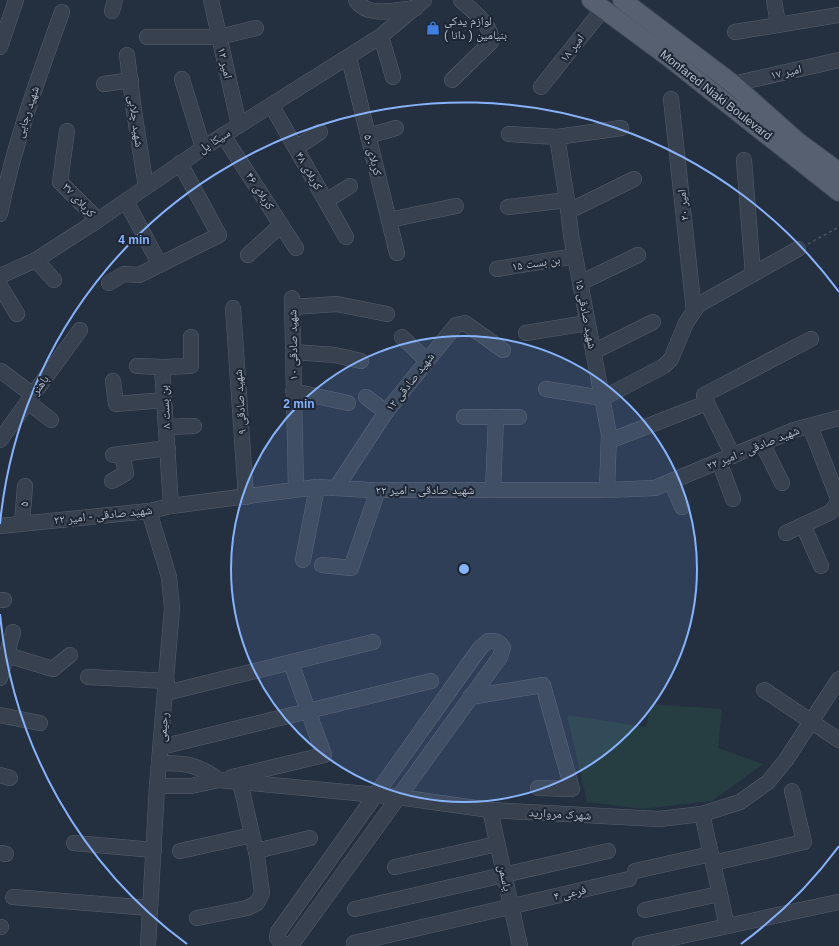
<svg xmlns="http://www.w3.org/2000/svg" width="839" height="946" font-family="Helvetica,'Noto Naskh Arabic',sans-serif">
	<style>
		.green { fill: #263d41 }
		.lines { fill: none; stroke-linecap: round; stroke-linejoin: round }
		.minor-casing { stroke: #565f6d; stroke-width: 16 }
		.major-casing { stroke: #414a59; stroke-width: 20 }
		.path { stroke: #445a5e; stroke-width: 1.5; stroke-dasharray: 3 3; stroke-linecap: butt }
		.minor { stroke: #384150; stroke-width: 15 }
		.major { stroke: #566070; stroke-width: 18 }
		.ring { fill: none; stroke: #87b3fc; stroke-width: 2 }
		.labels { text-anchor: middle; stroke-width: 4; stroke-linejoin: round; paint-order: stroke }
		.poi-label { font-size: 12px; fill: #b4bcca; stroke: #1d2635; text-anchor: start }
		.street-label { font-size: 12px; fill: #b4bcca; stroke: #1d2635 }
		.centre { fill: #87b3fc; stroke: #1d2635; stroke-width: 2 }
		.ring-label { font-size: 12px; text-anchor: middle; font-weight: bold; fill: #87b3fc; stroke: #1d2635; stroke-width: 4; stroke-linejoin: round; paint-order: stroke }
	</style>
	<rect width="100%" height="100%" fill="#242f40"/>
	<path class="green" d="M651 704 722 709 718 748 763 764 712 801 643 809 587 802 567 715 646 727Z"/>
	<g class="lines">
		<g class="minor-casing">
			<g id="minor">
				<path d="M211 0 239 125"/>
				<path d="M356 0C367 19 399 9 416 8"/>
				<path d="M774 0 778 24"/>
				<path d="M112 11 115 0"/>
				<path d="M735 32 839 15"/>
				<path d="M381 36 393 77"/>
				<path d="M147 37H219L256 28"/>
				<path d="M0 47 16 0"/>
				<path d="M127 55 134 111 146 187"/>
				<path d="M349 58 397 253"/>
				<path d="M182 79 203 148"/>
				<path d="M452 80 491 42C494 26 471 10 461 0"/>
				<path d="M104 84 131 80"/>
				<path d="M733 84 839 60"/>
				<path d="M541 87 603 9"/>
				<path d="M671 99 694 311"/>
				<path d="M272 106 346 237"/>
				<path d="M67 131 60 182 98 220"/>
				<path d="M509 134 557 137 621 128"/>
				<path d="M223 135 296 248"/>
				<path d="M368 136 396 128"/>
				<path d="M557 137 567 200 571 235 609 434 607 490"/>
				<path d="M296 148 320 132"/>
				<path d="M744 160 753 274"/>
				<path d="M126 201 160 265"/>
				<path d="M326 201 350 186"/>
				<path d="M508 207 567 200"/>
				<path d="M569 211 634 179"/>
				<path d="M0 214C14 144 38 78 62 12"/>
				<path d="M389 220 456 206"/>
				<path d="M248 255 281 225"/>
				<path d="M36 260 54 280"/>
				<path d="M497 269 575 256"/>
				<path d="M0 276 36 260 98 220 203 148 381 36 424 0"/>
				<path d="M109 283 124 274 139 275 219 235 180 163"/>
				<path d="M580 283 638 255"/>
				<path d="M0 286 17 314"/>
				<path d="M292 298 296 489"/>
				<path d="M292 307 337 304 387 314"/>
				<path d="M233 308 246 497"/>
				<path d="M526 333 587 323"/>
				<path d="M402 337 426 360"/>
				<path d="M293 352 335 355 361 361"/>
				<path d="M593 352 653 322"/>
				<path d="M137 366 162 367"/>
				<path d="M1 371 33 395"/>
				<path d="M113 381 116 404 164 400"/>
				<path d="M546 389 603 398 664 366 671 359 686 323 698 305 798 249"/>
				<path d="M293 391 348 403"/>
				<path d="M366 397 386 412"/>
				<path d="M28 402 51 420"/>
				<path d="M707 403 733 456"/>
				<path d="M464 417H519"/>
				<path d="M810 426 839 501"/>
				<path d="M166 427 194 426"/>
				<path d="M0 440 80 330"/>
				<path d="M609 441 707 403 704 395 811 339"/>
				<path d="M762 443 782 483"/>
				<path d="M113 455 168 448"/>
				<path d="M719 461 733 499"/>
				<path d="M112 481 126 473 122 454"/>
				<path d="M671 481 682 507"/>
				<path d="M336 488 386 412 456 325 465 323 503 350"/>
				<path d="M493 490 496 417"/>
				<path d="M171 506 162 367 191 366V337"/>
				<path d="M22 523 25 486"/>
				<path d="M803 525 821 566"/>
				<path d="M0 526 149 511 171 506 317 487 370 490H607L655 488 794 430 839 418"/>
				<path d="M786 533 831 512 839 501"/>
				<path d="M303 560 317 487"/>
				<path d="M322 565 351 568 378 490"/>
				<path d="M0 600H4"/>
				<path d="M488 641C495 641 499 641 503 648L500 657 292 944C284 945 281 944 277 937L278 932 480 648Z"/>
				<path d="M7 655 53 669 70 655"/>
				<path d="M88 677 167 681"/>
				<path d="M0 678 13 632"/>
				<path d="M764 690 839 740"/>
				<path d="M166 693 373 642"/>
				<path d="M470 697 543 685 572 789 538 788"/>
				<path d="M0 715 40 723"/>
				<path d="M161 747 431 681"/>
				<path d="M159 763C185 763 198 764 219 780"/>
				<path d="M0 775 10 778"/>
				<path d="M232 777 324 755 291 663"/>
				<path d="M157 786H191L219 780 398 797 490 810 659 819 702 814 740 802 768 782 786 760 839 679"/>
				<path d="M490 810 520 946"/>
				<path d="M702 814 727 926"/>
				<path d="M74 843 154 850"/>
				<path d="M180 851 252 835"/>
				<path d="M256 851 310 838"/>
				<path d="M0 853 6 854"/>
				<path d="M713 863 804 842 792 791"/>
				<path d="M395 867 497 844"/>
				<path d="M635 871 711 854"/>
				<path d="M13 897 150 908"/>
				<path d="M355 909 608 851"/>
				<path d="M645 910 719 894"/>
				<path d="M197 918 247 908 257 903 262 893 257 856 240 782"/>
				<path d="M0 927H1"/>
				<path d="M354 943 629 879"/>
				<path d="M640 945 838 902"/>
				<path d="M148 946 157 786 172 608 169 577 149 511"/>
			</g>
		</g>
		<g class="major-casing">
			<g id="major">
				<path d="M591 0 667 56 839 192"/>
				<path d="M622 0 733 84 797 141 839 172"/>
			</g>
		</g>
		<path class="path" d="M808 244 839 227"/>
		<use href="#minor" class="minor"/>
		<use href="#major" class="major"/>
	</g>
	<circle cx="464" cy="569" r="233" fill="#87b3fc" fill-opacity=".12"/>
	<g class="ring">
		<circle cx="464" cy="569" r="233"/>
		<path d="M839 846A466 466 0 0 1 741 944M187 944A466 466 0 0 1 0 614M0 524A466 466 0 0 1 839 292"/>
	</g>
	<defs>
		<g id="shop-bare" transform="scale(1.08)"><path d="M-5-2.5h2.3a2.7 3.5 0 0 1 5.4 0H5L5.5 6h-11ZM-1.5-2.5h3a1.5 2.3 0 0 0-3 0Z" fill="#3f7fe0" stroke="#1d2635" stroke-width="2.5" paint-order="stroke"/></g>
	</defs>
	<g fill-rule="evenodd">
		<use href="#shop-bare" x="433" y="28"/>
	</g>
	<g class="labels">
		<g class="poi-label">
			<text x="444" y="25">لوازم یدکی<tspan x="444" dy="14">بنیامین ( دانا )</tspan></text>
		</g>
		<g class="street-label">
			<text transform="translate(572 48) rotate(-52)" y="4">امیر ۱۸</text>
			<text transform="translate(225 63) rotate(77)" y="4">امير ۱۲</text>
			<text transform="translate(786 72) rotate(-13)" y="4">امیر ۱۷</text>
			<text transform="translate(716 95) rotate(38)" y="4">Monfared Niaki Boulevard</text>
			<text transform="translate(27 112) rotate(-72)" y="4">شهید رجایی</text>
			<text transform="translate(136 121) rotate(82)" y="4">شهید چلابی</text>
			<text transform="translate(214 141) rotate(-32)" y="4">سیکا پل</text>
			<text transform="translate(373 155) rotate(76)" y="4">کربلای ۵۰</text>
			<text transform="translate(309 171) rotate(60)" y="4">کربلای ۴۸</text>
			<text transform="translate(260 191) rotate(57)" y="4">کربلای ۴۶</text>
			<text transform="translate(79 200) rotate(47)" y="4">کربلای ۳۷</text>
			<text transform="translate(683 205) rotate(-96)" y="4">امیر ۲۰</text>
			<text transform="translate(536 263) rotate(-9)" y="4">بن بست ۱۵</text>
			<text transform="translate(586 314) rotate(79)" y="4">شهید صادقی ۱۵</text>
			<text transform="translate(293 345) rotate(-91)" y="4">شهید صادقی ۱۰</text>
			<text transform="translate(410 382) rotate(-52)" y="4">شهید صادقی ۱۲</text>
			<text transform="translate(40 385) rotate(-54)" y="4">باهنر</text>
			<text transform="translate(240 402) rotate(-94)" y="4">شهید صادقی ۹</text>
			<text transform="translate(165 407) rotate(-94)" y="4">بن بست ۸</text>
			<text transform="translate(753 448) rotate(-22)" y="4">شهید صادقی - امیر ۲۲</text>
			<text x="425" y="494">شهید صادقی - امیر ۲۲</text>
			<text transform="translate(24 504) rotate(-86)" y="4">۵</text>
			<text transform="translate(103 515) rotate(-6)" y="4">شهید صادقی - امیر ۲۲</text>
			<text transform="translate(163 727) rotate(-85)" y="4">رحیمی</text>
			<text transform="translate(560 814) rotate(3)" y="4">شهرک مروارید</text>
			<text transform="translate(505 878) rotate(77)" y="4">یاسمن</text>
			<text transform="translate(570 893) rotate(-13)" y="4">فرعی ۴</text>
		</g>
	</g>
	<circle cx="464" cy="569" r="6" class="centre"/>
	<g class="ring-label">
		<text x="134" y="244">4 min</text>
		<text x="299" y="408">2 min</text>
	</g>
</svg>
